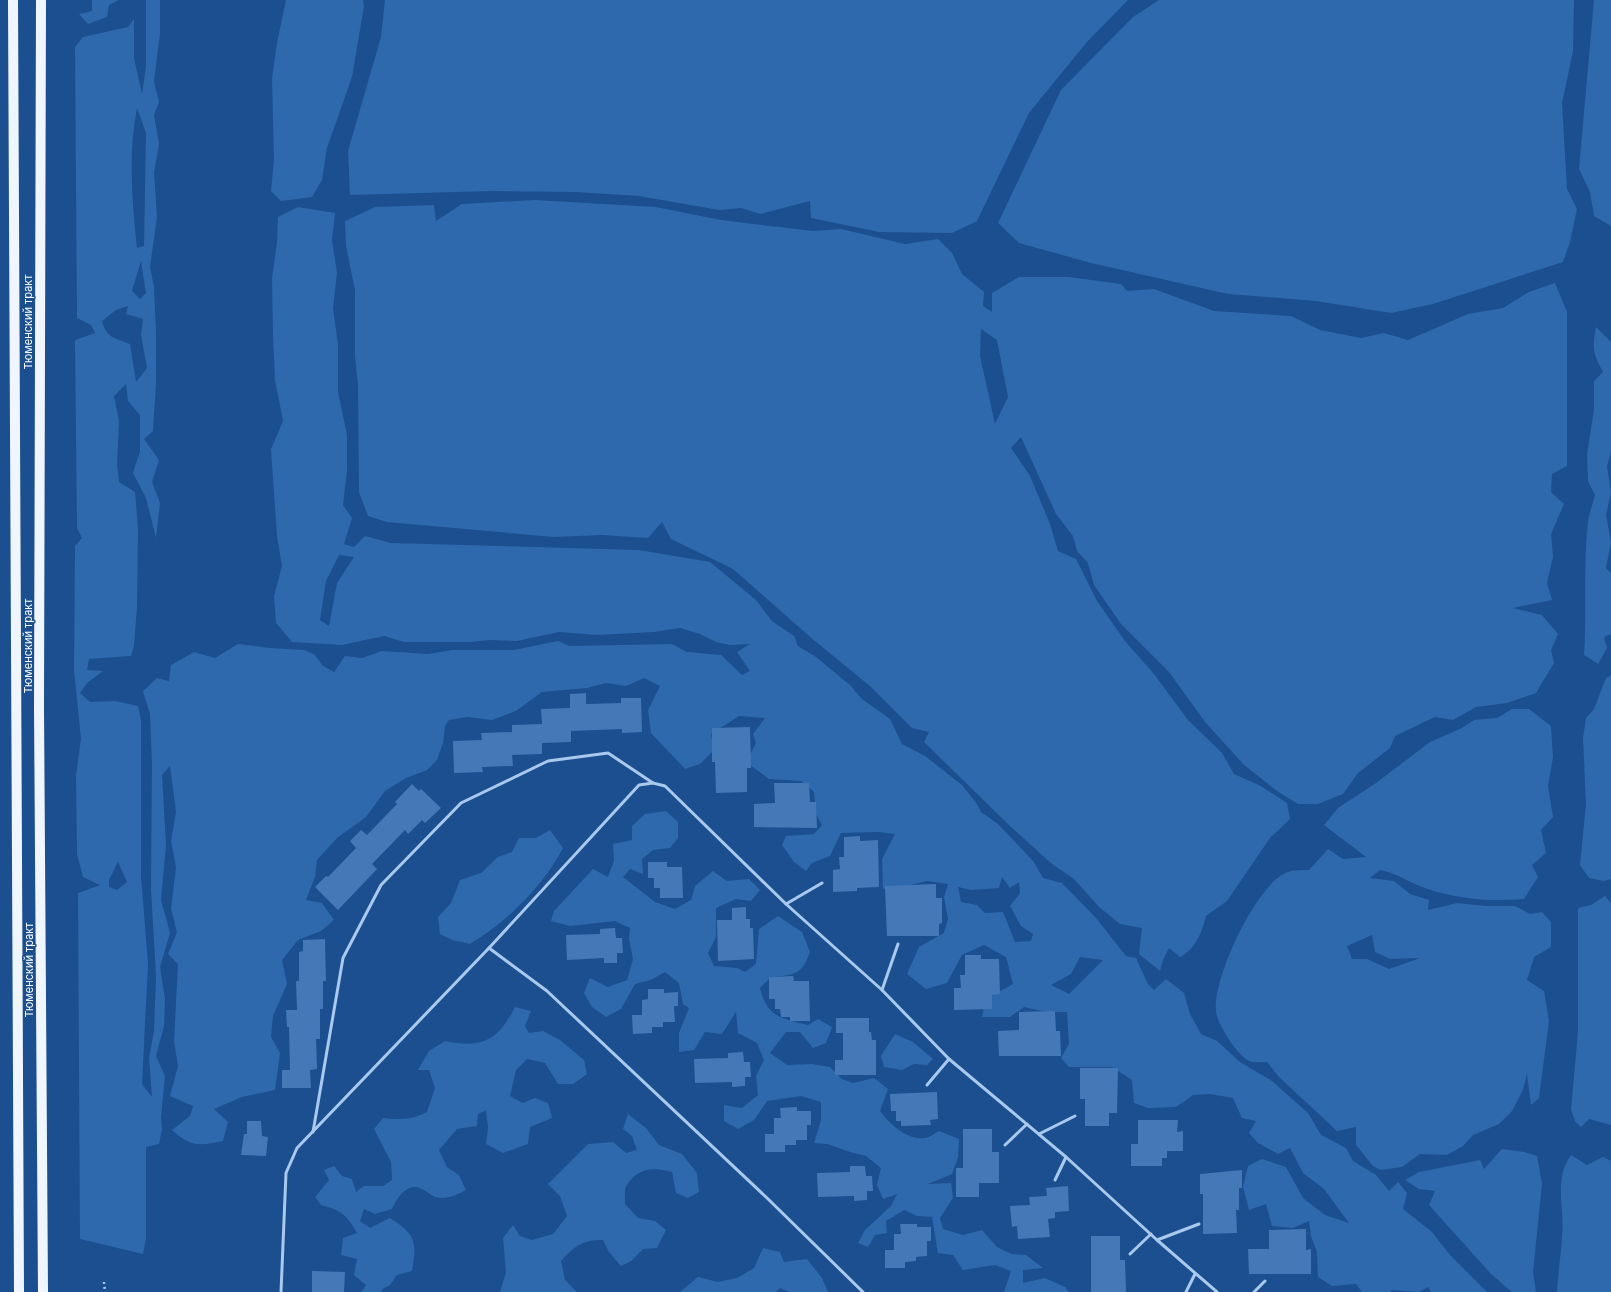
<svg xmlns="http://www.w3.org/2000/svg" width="1611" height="1292" font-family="Inter,sans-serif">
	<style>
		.green { fill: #2e69ad; fill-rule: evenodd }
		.building { fill: #4478b7 }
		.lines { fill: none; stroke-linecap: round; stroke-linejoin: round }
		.path { stroke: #a9c9ee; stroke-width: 2.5; stroke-dasharray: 2 3; stroke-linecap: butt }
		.lane { stroke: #a9c9ee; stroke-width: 3 }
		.primary { stroke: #f0f6ff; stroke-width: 10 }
		.labels { text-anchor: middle; stroke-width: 3; stroke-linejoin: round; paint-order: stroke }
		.street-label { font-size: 11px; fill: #fff; stroke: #1b4f8f }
	</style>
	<rect width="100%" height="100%" fill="#1b4f8f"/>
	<g class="green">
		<path d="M92 0H119L109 5 107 17 88 24 79 14 92 11Z"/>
		<path d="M146 0H160V33L154 81 159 102 154 115 159 144 154 172 157 217 150 267 154 287 156 333V384L153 431 144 439 159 460 152 482 160 503 156 538 146 498 133 473 140 451V415L128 401 126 384 114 396 119 421 117 464 119 482 135 492 138 529 137 607 134 646 131 656 89 659 87 670 103 671 87 683 80 693 90 702 115 701 138 706 141 720V876L148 964 142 1084 152 1097 149 1058 154 1031 156 976 151 890 152 762 150 714 143 691 157 678 169 681 171 665 194 652 215 658 238 644 270 648 304 650 314 654 323 666 334 672 345 656 362 658 382 651 428 654 452 650H514L558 641 569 646 672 644 687 652 721 655 742 675 750 671 737 652 750 644 730 645 716 642 700 634 680 628 654 632 597 635 559 632 517 641 490 640 469 642H404L384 636 342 645 292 642 276 623 274 596 282 566 277 536 271 449 283 421 275 380 273 336 272 279 277 242 278 217 298 207 335 213 332 240 337 273 333 308 338 345V392L347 435V470L343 505 352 518 344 544 354 547 365 536 391 543 639 550 710 562 756 600 772 621 794 636 798 646 816 657 850 685 862 699 890 719 902 744 925 756 962 785 977 804 981 812 998 824 1034 862 1043 878 1062 883 1096 918 1126 956 1136 958 1148 984 1154 990 1166 979 1184 993 1190 1014 1201 1034 1217 1041 1240 1062 1272 1081 1308 1113 1321 1135 1346 1148 1353 1161 1376 1175 1389 1191 1398 1182 1407 1193 1403 1209 1431 1231 1451 1256 1487 1292H1431L1428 1287 1419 1292 1392 1290 1390 1292H1362L1356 1284 1332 1286 1318 1277 1317 1252 1311 1236 1309 1221 1293 1228 1272 1226 1266 1204 1249 1210 1243 1187 1248 1166 1262 1159 1286 1167 1303 1198 1325 1215 1349 1223 1324 1189 1303 1173 1290 1148 1278 1154 1258 1143 1249 1133 1256 1121 1242 1118 1233 1098 1210 1094 1193 1095 1176 1107 1148 1108 1134 1103 1132 1080 1112 1067H1069L1061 1058 1069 1044 1067 1012H1046L1024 1007 1010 1017H982L986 999 1013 984 1006 957 984 945 962 955 947 983 926 989 907 974 919 947 944 933 948 919 944 897 948 884 927 881 902 887 883 889 882 859 895 834 878 832 841 833 830 856 812 863 806 871 794 862 782 845 786 836 814 834 822 825 816 814 814 792 801 781 769 779 746 762 756 743 753 734 765 718 739 716 711 734 714 750 700 764 685 769 651 733 648 710 660 686 644 678 626 686 606 683 587 688 542 692 516 711 492 720 467 717 449 720 445 726 443 743 437 760 427 770 406 778 385 791 366 817 337 838 317 860 315 877 306 900 322 903 334 920 321 931 298 940 282 960 287 984 273 1016 271 1037 280 1053 275 1090 242 1097 214 1109 228 1122 223 1141C199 1146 191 1147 172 1130L190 1116 193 1106 170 1096 178 1066 174 1041 178 964 168 954 177 932 171 909 176 867 171 841 176 812 170 766 162 775 166 845 161 900 170 933 160 967 165 999 164 1026 156 1056 165 1076 161 1117 162 1129 159 1144 146 1147V1239L143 1254 80 1239 78 893 100 885 83 877 77 854 76 776 81 739 74 670 75 546 82 538 77 528 75 340 95 333 91 325 77 318 75 47 83 37 128 27 134 19V58L142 94 146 67ZM137 108 146 133 144 246 137 248C132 202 128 153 137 108ZM141 261 146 293 140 299 132 291ZM128 306 126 314 143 319 141 335 147 368 136 382 130 344C115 338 106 338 102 321L116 310ZM339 555 354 557 337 583 329 626 320 620 326 581ZM118 862 127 882 117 890 109 887V880ZM1002 877 1010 888 1019 882 1020 893 1010 906 1021 926 1033 934 1031 941 1015 942 1003 912 985 913 977 905 961 902 958 887 971 890 999 888ZM1080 957 1103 960 1069 994 1051 985 1071 974Z"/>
		<path d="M286 0H363L364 6 352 77 327 148 322 180 312 197 281 201 271 191 274 159 272 79 277 43Z"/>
		<path d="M385 0H1128L1086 43 1029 113 977 221 952 233 879 232 811 218 810 201 760 214 741 208 719 210 639 196 576 192 492 191 350 195 348 151 381 37Z"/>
		<path d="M1159 0H1574L1573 51 1562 103 1567 189 1577 209 1570 242 1563 262 1433 304 1391 313 1316 301 1228 294 1091 263 1019 243 998 223 1061 90 1133 17Z"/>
		<path d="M1594 0H1611V226L1594 216 1590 192 1579 169Z"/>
		<path d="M535 200 656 207 721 220 813 231 841 229 905 244 938 239 952 253 962 274 984 292 983 306 992 312V293L1019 277H1069L1121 284 1127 291 1154 289 1214 311 1291 316 1320 330 1361 338 1384 333 1408 340 1468 314 1503 308 1529 292 1555 283 1567 312V466L1552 474 1551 492 1564 504 1551 534 1553 557 1547 583 1552 600 1513 608 1542 615 1558 634 1551 650 1554 663 1536 693 1507 703 1476 707 1453 720 1435 717 1395 736 1390 748 1358 773 1343 794 1318 804H1298L1277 791 1244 765 1205 722 1169 672 1121 624 1094 585 1088 563 1077 551 1073 536 1056 514 1021 437 1011 448 1030 476 1050 524 1058 551 1076 559 1097 601 1125 641 1154 674 1188 720 1222 753 1234 774 1259 785 1287 803 1290 819 1270 838 1227 901 1206 916C1202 932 1196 949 1180 957L1169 948 1163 960 1160 971 1139 954 1142 928 1120 924 1099 907 1074 879 1052 864 1011 827 924 742 929 732 912 728 871 687 809 636 733 569 671 539 662 522 648 538 602 535 553 537 387 522 368 516 359 492 358 385 355 356V290L346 246 345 221 375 207 434 205 436 221 462 204ZM981 329 997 340 1008 397 995 424 980 356Z"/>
		<path d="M1596 327 1611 342V452L1607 466 1611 493 1606 515 1611 542 1606 568 1611 573V634L1604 637 1607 648 1598 664 1584 655C1587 611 1583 566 1588 522 1589 513 1593 504 1595 495L1588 481 1587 454 1594 410V381L1603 372C1593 353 1592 349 1596 327Z"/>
		<path d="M1611 675V879L1604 881 1589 878 1580 865 1586 804 1583 738 1586 718 1594 709 1606 678Z"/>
		<path d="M1512 709H1529L1551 726 1553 757 1548 786 1553 817 1541 830 1546 853 1532 865 1538 877 1524 899C1492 902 1456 899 1425 888 1408 882 1397 873 1380 870L1370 878 1394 881 1410 894 1429 900 1428 910 1457 903 1486 906H1515L1530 914 1542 912 1551 922V947L1534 957 1527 980 1544 991 1549 1021 1539 1098 1531 1105 1527 1074 1523 1090 1512 1111 1499 1124 1473 1135 1463 1146 1447 1155 1420 1154 1402 1167 1381 1170 1373 1166 1356 1145V1127L1337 1131 1279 1077 1267 1062C1262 1062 1253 1063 1249 1061 1237 1055 1217 1024 1216 1011 1212 979 1257 882 1288 872 1294 870 1303 870 1309 870L1328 849 1343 859 1366 857 1324 825 1338 808 1376 783 1430 742 1462 728 1474 720 1497 718ZM1372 935 1375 952 1390 959 1420 958 1389 969 1367 959H1352L1347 946Z"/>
		<path d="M666 811 678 822V838L670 848 653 850 642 859 643 874 630 869 623 877 655 902 675 909 691 900 695 886 713 871 727 881 749 879 760 890 751 901 736 899 716 908V937L708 953 714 966 737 968 745 972 756 964 759 929 778 916 802 932 810 952C802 975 794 975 771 977L760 988C767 1017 782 1019 808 1025L818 1019 832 1027 826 1043 813 1048 800 1032H786L770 1053 787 1065 812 1064 830 1067 842 1079 853 1083 874 1078 888 1089 880 1111C889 1123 907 1141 925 1138 929 1138 935 1133 939 1131L959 1139 958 1157 952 1174 928 1184 951 1183 953 1198 940 1218 943 1229 963 1235 982 1230 997 1247 1011 1254 1026 1255 1043 1268 1023 1270V1283L1045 1278 1065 1287 1069 1292H1004L1011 1271 995 1265 963 1270 953 1255 938 1253 932 1217 917 1216 904 1210 886 1221 887 1233 875 1235 868 1247 858 1243 865 1230 891 1206 897 1194 883 1199 877 1185 881 1168 866 1156 850 1152 827 1144 814 1143 821 1120V1102L801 1096 767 1101 754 1120 738 1129 724 1121V1105L742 1108 758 1095 756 1076 764 1060 757 1043 738 1033 736 1012 722 1034 705 1032 694 1050 679 1052V1033L689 1008 683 1004 679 983 665 972 651 980 635 984 621 1009 606 1017 592 1007 584 993 590 978 608 987 627 980 633 959 629 939 630 928 615 921 570 926 551 921 554 911 593 869 608 877 614 861 613 844 632 840V826L645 814Z"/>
		<path d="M550 830 563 848C544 885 506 923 470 944L452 940 440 934 438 917 451 903 460 880 481 873 498 857 512 852 519 838H536Z"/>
		<path d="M1605 896 1611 903V1125L1589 1119 1581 1127 1575 1121 1571 1110 1578 1031V908L1591 905Z"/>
		<path d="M515 1007 531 1011 525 1026 529 1033 543 1031 560 1040 584 1060 587 1074 573 1084H558L545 1063 527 1059 516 1070 510 1096 523 1103 535 1098 548 1103 552 1118 530 1127 528 1144 503 1153 486 1144 488 1128 486 1110 478 1114 477 1126 457 1129 439 1150 447 1167 459 1175 466 1190C456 1195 447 1200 436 1197 431 1196 427 1191 422 1189 408 1181 397 1198 392 1209L375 1214 364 1209 360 1221 370 1228 390 1218C416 1235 417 1241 412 1271L397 1275 390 1285 381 1290 382 1292H361L366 1285 354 1275 357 1259 341 1255 343 1238 357 1233C347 1215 341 1210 321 1205L315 1197 329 1180 324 1170 334 1166 342 1176 352 1179 356 1192 364 1186H383L392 1180 391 1162 374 1129 383 1118C399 1120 413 1120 427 1112L435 1088 429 1070H418L429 1051 445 1041C483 1049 498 1040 515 1007Z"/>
		<path d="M895 1034 913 1042 933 1059 927 1065 914 1064 902 1070 884 1067 881 1056Z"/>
		<path d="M628 1114 646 1128 659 1145 682 1154 697 1173 699 1192 688 1198 676 1193 672 1172C654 1167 638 1167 627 1185 624 1189 625 1198 625 1204L638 1218 655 1221 666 1230 657 1248 643 1249 631 1261 621 1266 609 1252 603 1240C584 1239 573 1247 561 1261L565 1280 577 1292H500L506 1272 503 1238 513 1225 520 1236 532 1240 553 1234 567 1216 560 1196 548 1184 588 1144 613 1142 626 1153 637 1150 632 1136 623 1129Z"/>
		<path d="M1502 1149 1524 1152 1537 1156 1542 1184 1533 1272 1536 1292H1512L1491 1274 1429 1205 1435 1191 1419 1189 1405 1180 1419 1172 1480 1160 1484 1169Z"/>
		<path d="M1571 1155 1587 1165 1603 1157 1611 1161V1292H1557C1558 1273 1561 1255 1562 1236 1565 1207 1553 1181 1571 1155Z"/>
		<path d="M763 1248 780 1252 784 1262 807 1259 822 1278 828 1292H789L780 1288 776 1292H680L698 1277 718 1282 737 1278 754 1268Z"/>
	</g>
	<g class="building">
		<path d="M586 693V704L621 703V698H641L642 732 622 733V729L571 731V742L542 743V754L512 755 513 766 482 767 483 772 454 773 453 741 482 740 481 733 512 732V725L542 724 541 709 570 708V694Z"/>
		<path d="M750 727 751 768H747V792L716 793 715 762H712V728Z"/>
		<path d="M774 783H809L810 802H816L817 828 754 827V804L775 803Z"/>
		<path d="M412 784 419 791 421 789 441 808 425 823 422 820 408 834 405 830 372 864 377 869 338 910 315 887 326 876 328 877 356 848 350 841 361 830 367 835 397 804 395 802Z"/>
		<path d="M860 836V841L878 840 879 887 857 888V891L833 892V870L840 869 839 857H844V837Z"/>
		<path d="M648 862H667V867H682L683 898H660V888H654V878H648Z"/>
		<path d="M936 884V898H942V923L939 924V936H887L885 886Z"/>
		<path d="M746 907V919H750V928H753L754 959 718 961 717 920H732V908Z"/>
		<path d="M615 928 616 938H622L623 953H617V963H604V958L567 960 566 935 600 934V929Z"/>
		<path d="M325 939 326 981H323V1009H320V1039H316L317 1069 310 1070 311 1088H282V1070H290L289 1027H287L286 1010H297L296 981H299V952L303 951V940Z"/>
		<path d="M965 955H981V959H999L1000 994 992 995V1009L954 1010V988H961L960 975H965Z"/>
		<path d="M793 976 794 981H809L810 1021H790V1017H781L780 1009H775V999H769V977Z"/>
		<path d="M648 989H664V993L678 992V1006H674L675 1022H663V1027H652V1033L633 1034 632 1015H642V1000L648 999Z"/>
		<path d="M1055 1011 1056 1031H1060L1061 1056H999L998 1031 1019 1030V1012Z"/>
		<path d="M836 1018H869V1032H871L872 1040H876V1075H835V1060H843V1033H836Z"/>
		<path d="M743 1052 744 1062H750L751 1077H745V1086L732 1087V1082L695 1083 694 1059 728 1058V1053Z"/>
		<path d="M1080 1068H1118L1117 1113H1109V1126H1085V1099H1080Z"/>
		<path d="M937 1092 938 1119 930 1120 931 1125 901 1126V1121H896V1111H891L890 1094Z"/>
		<path d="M797 1107V1111H811V1125H807V1140H796V1145H785V1152H765V1134H774V1118H781L780 1108Z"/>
		<path d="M1138 1120H1178L1177 1132 1183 1131V1151H1167V1158H1162V1166H1131V1144H1138Z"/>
		<path d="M247 1121H261L262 1136 268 1137 266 1156 241 1155 244 1134H247Z"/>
		<path d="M963 1129H992V1152H999V1183H979V1197H956V1168H963Z"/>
		<path d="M850 1166H865L866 1176H872L873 1191H867V1200L854 1201V1196L818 1197 817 1173 850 1172Z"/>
		<path d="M1242 1170V1188H1239V1210H1236L1237 1233 1203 1234V1194H1200V1174Z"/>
		<path d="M1068 1186 1069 1211 1055 1212V1218L1048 1219 1050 1237 1018 1239 1017 1226 1012 1227 1010 1206 1030 1205 1029 1197 1047 1196 1046 1188Z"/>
		<path d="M900 1224H917V1227H931V1241H927V1256L916 1257V1261L905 1262V1268H885V1250H894V1234H901Z"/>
		<path d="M1306 1229V1250L1311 1249V1274H1249L1248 1249H1269V1230Z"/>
		<path d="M1091 1236H1120V1260H1125L1126 1292H1091Z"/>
		<path d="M312 1271 345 1272 344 1292H312Z"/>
	</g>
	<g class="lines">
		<path class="path" d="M104 1282 105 1292"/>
		<g class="lane">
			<path d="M786 904 822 883"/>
			<path d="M489 948 547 991 766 1197 863 1292"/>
			<path d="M882 990 898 944"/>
			<path d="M927 1085 949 1059"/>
			<path d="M313 1132 343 958 381 885 461 803 548 761 608 753 653 783"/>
			<path d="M1039 1134 1075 1116"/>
			<path d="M1005 1145 1027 1124"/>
			<path d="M1055 1180 1066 1157"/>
			<path d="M1157 1240 1199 1224"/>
			<path d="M1130 1254 1151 1234"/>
			<path d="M281 1292 286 1173 297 1148 489 948 639 785 653 783 665 786 786 904 882 990 949 1059 1066 1157 1157 1240 1217 1292"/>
			<path d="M1186 1292 1195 1274"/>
			<path d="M1254 1292 1265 1281"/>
		</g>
		<g class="primary">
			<path d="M13 0 19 1292"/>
			<path d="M41 0 39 707 43 1292"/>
		</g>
	</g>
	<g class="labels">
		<g class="street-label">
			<text transform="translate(28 322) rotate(-90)" y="4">Тюменский тракт</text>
			<text transform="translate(28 646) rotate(-90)" y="4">Тюменский тракт</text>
			<text transform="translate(29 970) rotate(-90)" y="4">Тюменский тракт</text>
		</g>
	</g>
</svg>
